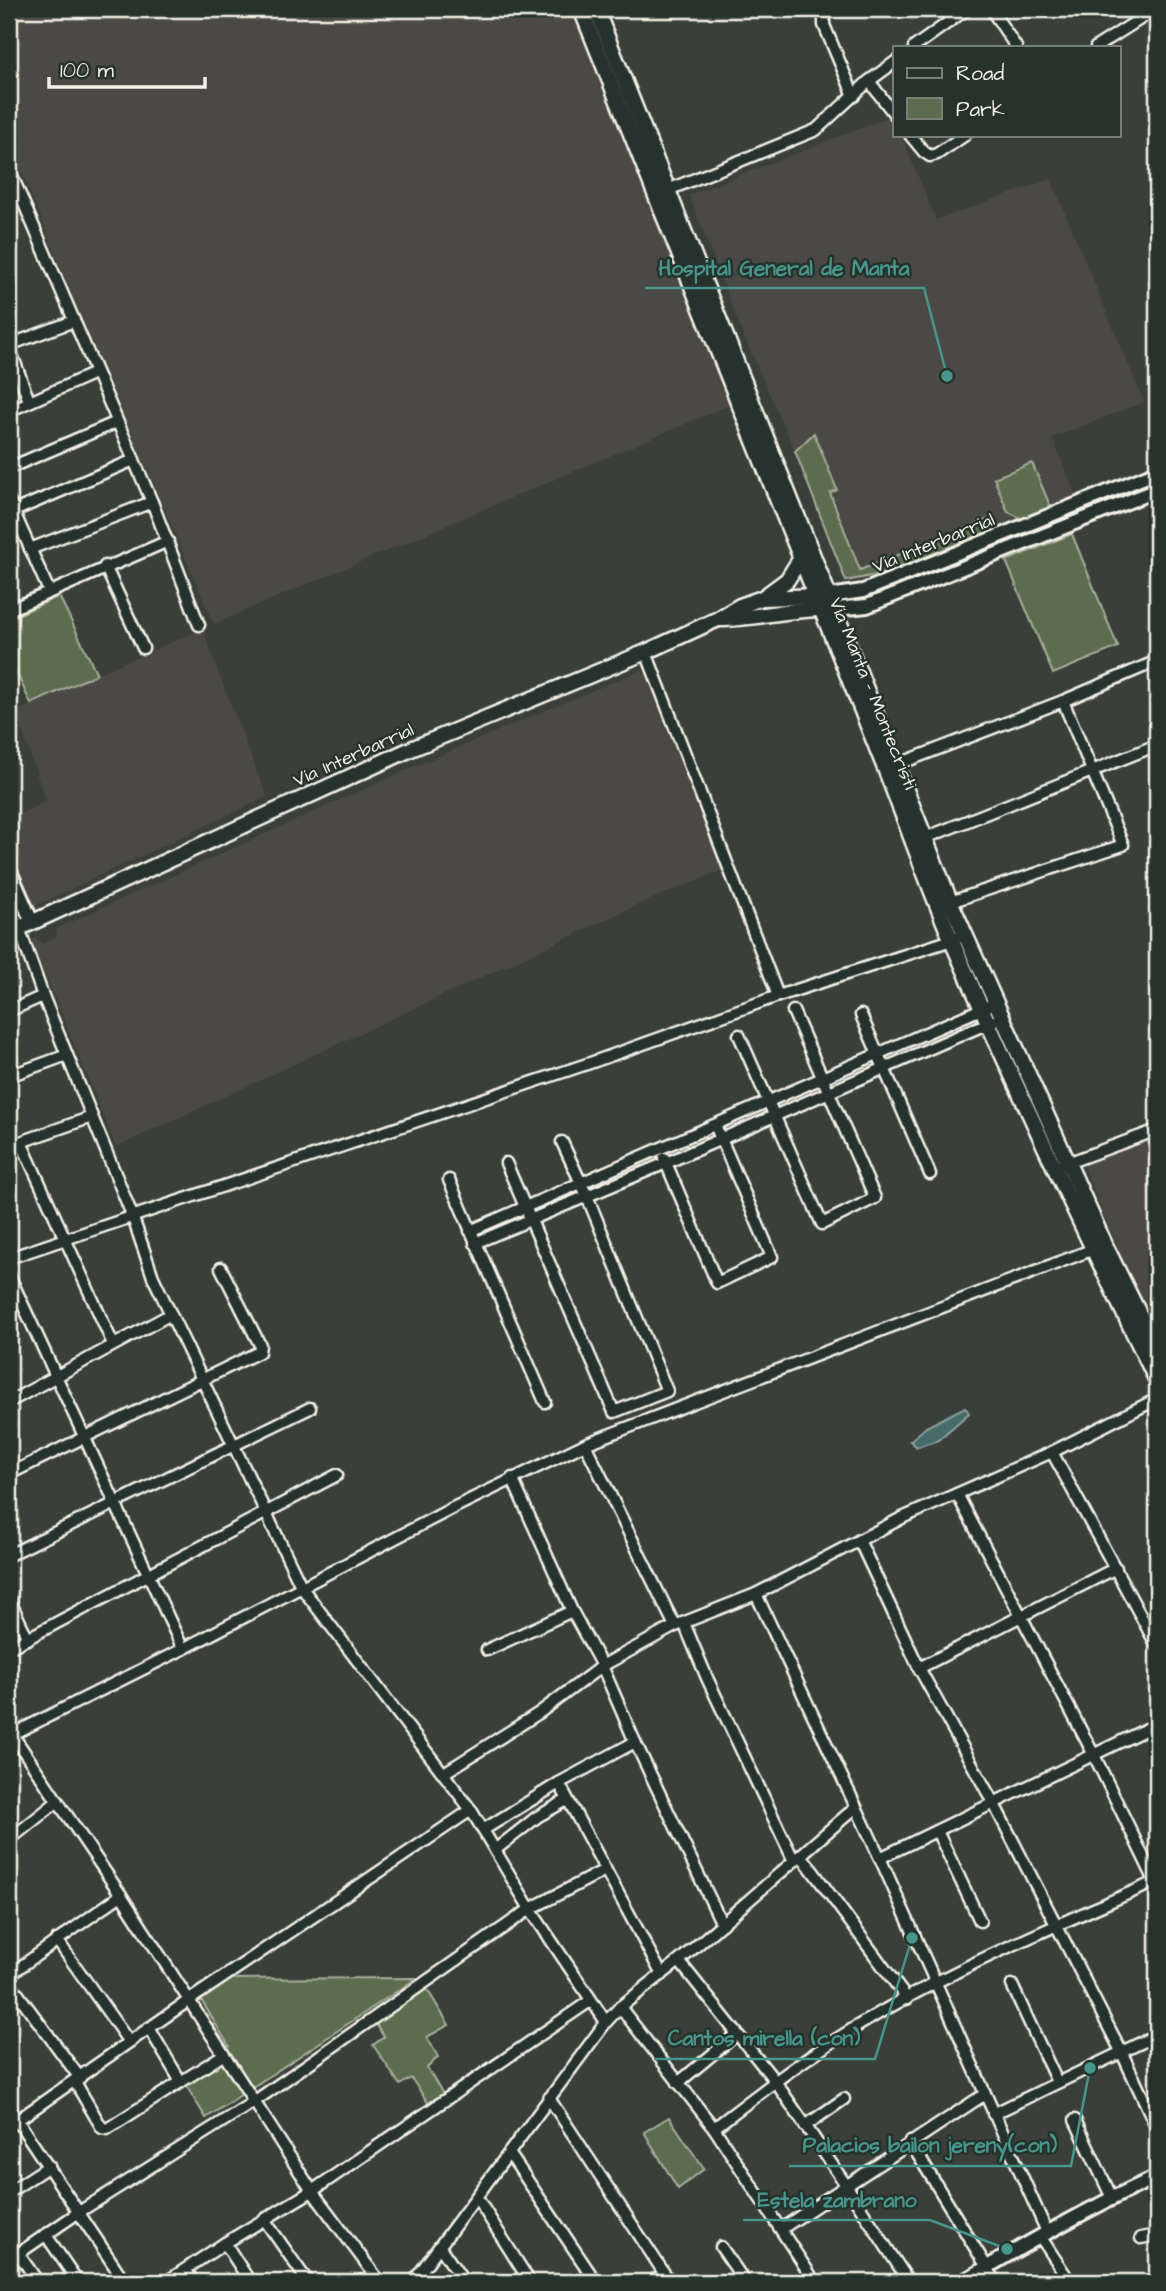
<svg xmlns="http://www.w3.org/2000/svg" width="1166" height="2291" font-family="'Architects Daughter',sans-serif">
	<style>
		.built { fill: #4b4a44 }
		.green { fill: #5b6c4f; stroke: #a8ae9c; stroke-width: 2 }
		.water { fill: #476b6b; stroke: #8ca19d; stroke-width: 2 }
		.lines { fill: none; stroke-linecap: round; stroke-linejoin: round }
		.street-casing { stroke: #f4f1e8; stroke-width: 15 }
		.secondary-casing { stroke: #f4f1e8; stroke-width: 18 }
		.primary-casing { stroke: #f4f1e8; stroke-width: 19 }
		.street { stroke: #26332d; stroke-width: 10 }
		.secondary { stroke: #26332d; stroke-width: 12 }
		.primary { stroke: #26332d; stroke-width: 14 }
		.labels { text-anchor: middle; stroke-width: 5; stroke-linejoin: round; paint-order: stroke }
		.street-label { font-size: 19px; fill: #f4f1e8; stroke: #26332d }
		.leader { fill: none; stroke: #48958c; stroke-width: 2.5 }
		.callout-dot { fill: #48958c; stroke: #26332d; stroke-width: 2.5 }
		.callout-label { font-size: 21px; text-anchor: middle; font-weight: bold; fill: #48958c; stroke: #26332d; stroke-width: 5; stroke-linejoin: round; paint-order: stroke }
	</style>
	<rect width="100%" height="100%" fill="#3a3f39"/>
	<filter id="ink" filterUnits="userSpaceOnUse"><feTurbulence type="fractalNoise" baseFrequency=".0143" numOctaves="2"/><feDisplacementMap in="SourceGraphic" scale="14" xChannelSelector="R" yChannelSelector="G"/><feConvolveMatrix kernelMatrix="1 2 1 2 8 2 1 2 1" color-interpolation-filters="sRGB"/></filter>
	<g filter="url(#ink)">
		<g class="built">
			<path d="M9 9H577L732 404 214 624 67 283 9 140Z"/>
			<path d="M894 115 895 135H901L936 220 1051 179 1144 402 1052 438 1077 497 886 573 846 581 795 451 743 335 689 195Z"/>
			<path d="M203 629 220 677 267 797 33 907 30 906 9 858V819L46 802 16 712 97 674Z"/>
			<path d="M643 669 722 870 635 906 116 1147 31 940 36 938 43 943 56 937 57 928 411 768Z"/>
			<path d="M1157 1128V1341L1079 1156Z"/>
		</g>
		<g class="green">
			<path d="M814 433 837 490 830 493 860 570 989 519 991 525 995 524 990 532 886 573 846 581 795 451Z"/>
			<path d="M1032 463 1051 508 1023 519 1008 512 994 478Z"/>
			<path d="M1072 534 1118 647 1053 674 1006 561Z"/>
			<path d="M59 596 97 674 31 704 9 657V619Z"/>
			<path d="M417 1978 206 2118 181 2077 229 2046 197 1993 221 1979Z"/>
			<path d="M422 1981 449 2025 427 2037 438 2057 427 2068 443 2094 429 2104 411 2078 400 2085 373 2045 384 2037 370 2014Z"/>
			<path d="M669 2117 704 2169 678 2189 644 2132Z"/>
		</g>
		<path class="water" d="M965 1407 969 1413 938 1440 917 1447 910 1441 926 1427Z"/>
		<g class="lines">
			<g class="street-casing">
				<g id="street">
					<path d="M827 9 824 14V25L854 96"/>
					<path d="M991 9 1016 47"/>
					<path d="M914 47 967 9"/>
					<path d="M1096 47 1156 9"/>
					<path d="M869 81 895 115"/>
					<path d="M910 135 924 152 930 156 937 154 965 135"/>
					<path d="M9 169 152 502 199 625"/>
					<path d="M663 192 816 130 869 81 895 62"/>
					<path d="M9 345 74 321"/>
					<path d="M9 346 29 401"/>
					<path d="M9 411 95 373"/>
					<path d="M9 468 117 422"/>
					<path d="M9 501 49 591"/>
					<path d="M14 511 134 460"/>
					<path d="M30 549 152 502"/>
					<path d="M105 566 143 648"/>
					<path d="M9 610 168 541"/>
					<path d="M646 652 778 996"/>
					<path d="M891 767 1063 701 1157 661"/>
					<path d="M920 840 1157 745"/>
					<path d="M944 904 1123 845 1063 701"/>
					<path d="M19 928 43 996 132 1215 153 1277 302 1588 471 1810 530 1909 606 2022"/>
					<path d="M9 1011 43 996"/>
					<path d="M861 1015 930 1174"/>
					<path d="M739 1035 822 1224 875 1198 793 1011"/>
					<path d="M9 1076 67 1055"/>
					<path d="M21 1142 113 1344"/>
					<path d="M9 1146 92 1117"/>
					<path d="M664 1158 717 1283 772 1257 715 1125"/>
					<path d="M506 1163 614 1412 667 1391 587 1196 562 1142"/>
					<path d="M1062 1165 1157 1130"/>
					<path d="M449 1180 545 1402"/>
					<path d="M470 1231 995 1003"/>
					<path d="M475 1243 666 1163 993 1021"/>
					<path d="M9 1258 590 1063 778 996 958 938"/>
					<path d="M9 1275 183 1649"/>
					<path d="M9 1402 171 1314"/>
					<path d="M585 1444 675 1626"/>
					<path d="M1052 1452 1157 1646"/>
					<path d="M9 1474 259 1352 260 1345 221 1268"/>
					<path d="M512 1478 572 1611 602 1666 635 1742 722 1924"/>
					<path d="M957 1494 1094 1755 1157 1885"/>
					<path d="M859 1540 919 1668 994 1804 1121 2051 1157 2128"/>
					<path d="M9 1555 310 1408"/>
					<path d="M756 1594 880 1858 1047 2232"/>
					<path d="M9 1599 28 1639"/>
					<path d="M684 1623 707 1678 794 1861"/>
					<path d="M9 1648 337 1475"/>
					<path d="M487 1650 572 1611"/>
					<path d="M919 1668 1116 1568"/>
					<path d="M10 1731 121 1895 312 2191 380 2282"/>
					<path d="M9 1736 183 1649 453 1508 585 1444 1099 1247"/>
					<path d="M444 1773 539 1713 602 1666 675 1626 756 1594 902 1518 1052 1452 1157 1399"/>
					<path d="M559 1783 662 1975"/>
					<path d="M483 1830 559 1783 635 1742"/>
					<path d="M937 1831 980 1921"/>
					<path d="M9 1840 58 1801"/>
					<path d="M495 1850 537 1817 567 1800"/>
					<path d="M801 1855 907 1999"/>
					<path d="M880 1858 1157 1724"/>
					<path d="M57 1940 129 2042"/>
					<path d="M679 1961 775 2081 846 2185 909 2282"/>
					<path d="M9 1975 121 1895"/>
					<path d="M9 1982 80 2078"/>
					<path d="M1012 1985 1057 2082"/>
					<path d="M620 2007 714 2128 815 2282"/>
					<path d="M149 2028 181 2082"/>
					<path d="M75 2082 102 2128 107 2129 223 2055"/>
					<path d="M678 2083 737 2034"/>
					<path d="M549 2098 670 2282"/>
					<path d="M9 2108 125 2282"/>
					<path d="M993 2114 1157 2035"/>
					<path d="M1075 2120 1112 2198"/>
					<path d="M9 2126 188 2001 471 1810"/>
					<path d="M805 2126 844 2099"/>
					<path d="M714 2128C756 2096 798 2063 843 2035 941 1973 1051 1928 1157 1881"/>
					<path d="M910 2142 996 2282"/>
					<path d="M509 2153 596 2282"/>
					<path d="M9 2192 49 2166"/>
					<path d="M477 2198 530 2282"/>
					<path d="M264 2219 308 2282"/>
					<path d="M781 2229 985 2094"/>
					<path d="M46 2235 78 2282"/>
					<path d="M1040 2236 1070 2282"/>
					<path d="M1141 2238 1157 2235"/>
					<path d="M225 2243 250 2282"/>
					<path d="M440 2247 464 2282"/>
					<path d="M721 2247 745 2282"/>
					<path d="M18 2253 38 2282"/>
					<path d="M9 2260 79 2212 255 2101 530 1909 605 1870"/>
					<path d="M185 2270 194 2282"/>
					<path d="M166 2282 225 2243 312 2191 590 2001"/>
					<path d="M413 2282 606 2022 620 2007 679 1961 856 1807"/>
					<path d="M651 2282 664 2274"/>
				</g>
			</g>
			<g class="secondary-casing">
				<g id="secondary">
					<path d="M830 596 863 591 1157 472"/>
					<path d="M836 609 867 606 1157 490"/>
					<path d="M9 869 32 922"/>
					<path d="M9 905 19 928"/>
					<path d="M962 2282C1026 2244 1090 2207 1157 2177"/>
				</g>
			</g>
			<g class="primary-casing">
				<g id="primary">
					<path d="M581 9C683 261 781 515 884 766 907 824 927 883 952 941 1016 1089 1086 1236 1157 1381"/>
					<path d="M596 9 950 901 1105 1245 1157 1350"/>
					<path d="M764 597 787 580 799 561"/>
					<path d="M719 619C756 619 791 608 827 609"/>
					<path d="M9 933 411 749 646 652 718 619 740 606 762 598 821 596"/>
				</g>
			</g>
			<use href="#street" class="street"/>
			<use href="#secondary" class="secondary"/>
			<use href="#primary" class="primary"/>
		</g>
	</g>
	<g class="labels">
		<g class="street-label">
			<text transform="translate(933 542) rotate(-22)" y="7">Vía Interbarrial</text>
			<text transform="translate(874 693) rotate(68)" y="7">Vía Manta - Montecristi</text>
			<text transform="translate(353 754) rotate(-24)" y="7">Vía Interbarrial</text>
		</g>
	</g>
	<path class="leader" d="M947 376L924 288H645M912 1938L875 2059H654M1090 2068L1071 2166H789M1007 2249L930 2220H743"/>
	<g class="callout-dot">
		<circle cx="947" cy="376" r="7"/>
		<circle cx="912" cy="1938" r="7"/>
		<circle cx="1090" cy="2068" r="7"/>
		<circle cx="1007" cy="2249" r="7"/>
	</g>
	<g class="callout-label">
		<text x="784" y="275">Hospital General de Manta</text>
		<text x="764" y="2045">Cantos mirella (con)</text>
		<text x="930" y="2152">Palacios bailon jereny(con)</text>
		<text x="837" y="2207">Estela zambrano</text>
	</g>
	<rect width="1166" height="2291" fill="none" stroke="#26332d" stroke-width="35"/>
	<rect x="18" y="18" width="1131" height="2256" fill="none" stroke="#f4f1e8" stroke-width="2.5" filter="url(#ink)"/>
	<rect x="893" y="46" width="228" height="91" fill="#26332d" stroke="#787f78" stroke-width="2"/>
	<rect x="907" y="68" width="35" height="10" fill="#26332d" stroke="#787f78" stroke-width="2"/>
	<text x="956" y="80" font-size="21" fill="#f4f1e8">Road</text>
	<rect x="907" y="98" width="35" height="21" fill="#5b6c4f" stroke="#787f78" stroke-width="2"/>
	<text x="956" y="116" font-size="21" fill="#f4f1e8">Park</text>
	<path d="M49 77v10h156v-10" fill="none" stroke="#f4f1e8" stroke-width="3.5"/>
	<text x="60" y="77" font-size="21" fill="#f4f1e8" stroke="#26332d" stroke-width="5" paint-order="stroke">100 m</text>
</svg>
